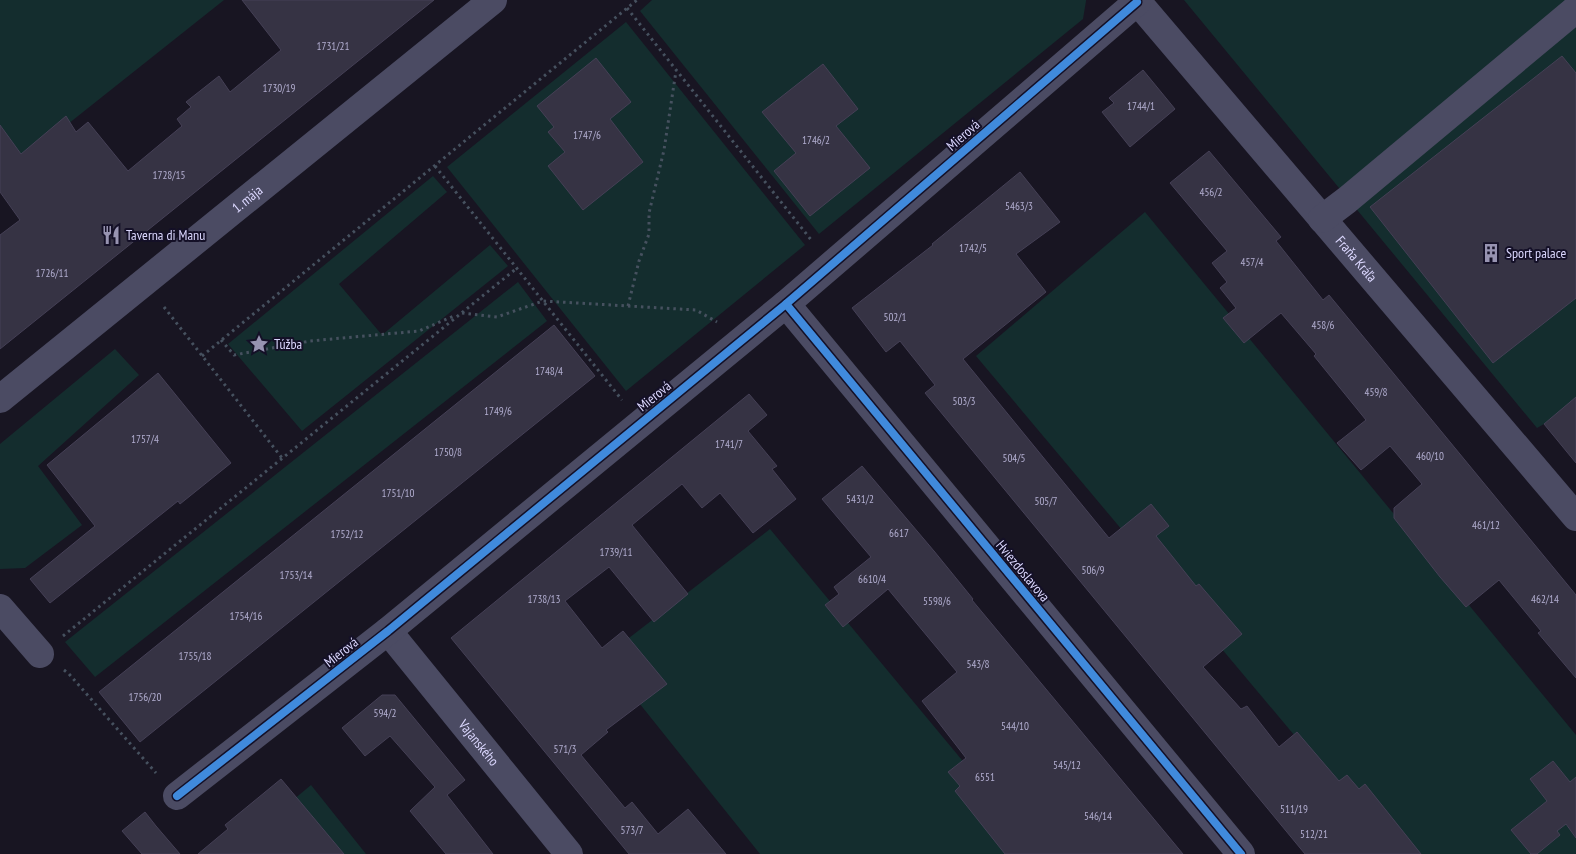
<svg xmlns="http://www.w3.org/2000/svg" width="1576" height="854" font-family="'PT Sans Narrow',sans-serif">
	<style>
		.green { fill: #142d2e }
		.building { fill: #363344; stroke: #454056 }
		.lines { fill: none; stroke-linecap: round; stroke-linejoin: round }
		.path { stroke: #46515f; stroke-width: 3; stroke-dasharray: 2.5 4; stroke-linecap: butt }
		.minor { stroke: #4b4b63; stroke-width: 28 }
		.cycleway-casing { stroke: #141027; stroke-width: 11 }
		.cycleway { stroke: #408adc; stroke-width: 8 }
		.labels { text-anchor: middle; stroke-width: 4; stroke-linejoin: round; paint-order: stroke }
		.number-label { font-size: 11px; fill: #b2aed0 }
		.street-label { font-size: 14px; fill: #dbd7fe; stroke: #141027 }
		.poi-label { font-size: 14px; fill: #dbd7fe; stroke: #141027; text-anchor: start }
	</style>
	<rect width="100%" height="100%" fill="#181522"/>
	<g class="green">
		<path d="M0 0H224L0 178Z"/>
		<path d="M652 0H1086V1L1083 19 819 234 640 11Z"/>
		<path d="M1184 0H1576V444L1544 424 1537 428Z"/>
		<path d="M626 22 805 245 626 391 447 167Z"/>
		<path d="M433 176 447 192 339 284 382 335 490 245 508 266 302 431 228 344Z"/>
		<path d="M1145 212 1576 735V854H1394L976 356Z"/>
		<path d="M518 282 547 321 95 677 65 642Z"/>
		<path d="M115 349 139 375 38 466 82 525 25 568 0 569V444Z"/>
		<path d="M770 529 1040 854H760L603 658Z"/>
		<path d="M311 785 366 854H228Z"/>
	</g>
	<g class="building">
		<path d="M242 0H434L0 349V235L20 220 0 192V125L21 154 66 116 76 132 88 122 128 171 182 126 177 119 191 107 186 102 219 76 230 92 281 50Z"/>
		<path d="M1562 56 1576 73V298L1493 363 1370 207Z"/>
		<path d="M596 58 631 102 610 119 643 162 583 210 548 166 565 152 548 132 554 127 537 106Z"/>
		<path d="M823 64 858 109 836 126 870 168 810 216 774 171 796 153 762 112Z"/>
		<path d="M1143 70 1175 109 1130 147 1102 112 1114 103 1109 98Z"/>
		<path d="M1209 151 1281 237 1276 241 1323 300 1329 295 1576 595V678L1538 633 1541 631 1499 580 1466 607 1440 577 1394 518V508L1422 484 1390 446 1361 470 1337 443 1366 420 1314 356 1316 354 1281 313 1244 343 1223 318 1236 308 1220 288 1227 282 1212 263 1227 251 1170 183Z"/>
		<path d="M1020 172 1060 222 1016 254 1046 292 963 359 1109 538 1151 504 1169 526 1156 536 1196 586 1199 584 1242 634 1203 667 1241 709 1247 706 1279 747 1297 732 1339 781 1347 775 1359 789 1365 784 1421 854H1305L925 393 935 385 900 341 886 352 852 308 933 245 932 244Z"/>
		<path d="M554 325 595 376 140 742 99 692Z"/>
		<path d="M158 373 231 463 180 504 178 501 50 603 30 579 95 526 47 465Z"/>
		<path d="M749 394 767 415 748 431 777 466 772 469 796 499 753 533 720 493 702 508 682 484 632 525 688 594 654 622 609 567 565 601 602 648 623 631 667 684 606 730 608 732 581 755 625 808 632 802 658 834 688 809 726 854H629L451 638Z"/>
		<path d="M1576 397V463L1544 424Z"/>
		<path d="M862 466 934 551 973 599 972 600 1183 854H1005L955 791 960 786 948 772 966 758 922 701 957 672 888 589 843 627 825 605 839 594 834 587 871 557 822 499Z"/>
		<path d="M382 695H395L465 780 447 795 493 854H446L410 811 435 787 390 736 365 756 342 728Z"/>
		<path d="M1553 761 1570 782 1576 777V838L1566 824 1557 831 1560 835 1537 854H1531L1511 830 1547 801 1530 779Z"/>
		<path d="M281 779 344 854H198L228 829 225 825Z"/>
		<path d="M145 812 156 826 180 854H142L122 831Z"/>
	</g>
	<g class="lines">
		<g class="path">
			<path d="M627 8 812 241"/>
			<path d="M435 166 622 400"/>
			<path d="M628 306 639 261 649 234V213L664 150 676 71"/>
			<path d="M164 307 282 458"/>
			<path d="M462 313 497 317 543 301 696 310 717 322"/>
			<path d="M221 340 234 355 310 341 419 331 456 315"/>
			<path d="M202 356 637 0"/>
			<path d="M63 636 517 268"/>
			<path d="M64 670 69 674 156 773"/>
		</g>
		<g class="minor">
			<path id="s1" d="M1136 0 1576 517"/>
			<path d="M1322 219 1347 200 1576 9"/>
			<path d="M786 304 1241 854"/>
			<path id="s2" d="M0 399 493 0"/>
			<path d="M0 608 40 654"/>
			<path id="s3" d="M388 631 569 854"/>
			<path d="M177 796 388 631 786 304 1137 2"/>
		</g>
		<g class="cycleway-casing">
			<g id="cycleway">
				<path d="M786 304 1241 854"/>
				<path d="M177 796 388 631 786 304 1137 2"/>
			</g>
		</g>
		<use href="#cycleway" class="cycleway"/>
	</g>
	<defs>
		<g id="restaurant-bare" transform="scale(1.5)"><path d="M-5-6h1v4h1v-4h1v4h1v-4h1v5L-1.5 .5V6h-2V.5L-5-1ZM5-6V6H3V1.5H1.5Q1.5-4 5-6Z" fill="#9793b1" stroke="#141027" stroke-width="2.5" paint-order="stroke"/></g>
		<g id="building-bare" transform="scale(1.5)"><path d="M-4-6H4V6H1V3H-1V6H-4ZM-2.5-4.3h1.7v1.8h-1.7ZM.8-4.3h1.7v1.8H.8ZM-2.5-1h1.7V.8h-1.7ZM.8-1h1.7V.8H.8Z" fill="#9793b1" stroke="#141027" stroke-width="2.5" paint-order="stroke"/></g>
		<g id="sight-bare" transform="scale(1.5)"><path d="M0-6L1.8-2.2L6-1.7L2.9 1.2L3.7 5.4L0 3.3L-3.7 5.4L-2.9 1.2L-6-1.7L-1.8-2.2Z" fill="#9793b1" stroke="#141027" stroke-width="2.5" paint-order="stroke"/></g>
	</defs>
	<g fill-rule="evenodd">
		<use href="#restaurant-bare" x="111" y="235"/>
		<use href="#building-bare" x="1491" y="253"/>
		<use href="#sight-bare" x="259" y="344"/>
	</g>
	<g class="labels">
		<g class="number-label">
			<text x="333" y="50">1731/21</text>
			<text x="279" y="92">1730/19</text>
			<text x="1141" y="110">1744/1</text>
			<text x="587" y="139">1747/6</text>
			<text x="816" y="144">1746/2</text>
			<text x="169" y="179">1728/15</text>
			<text x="1211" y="196">456/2</text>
			<text x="1019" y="210">5463/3</text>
			<text x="973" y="252">1742/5</text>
			<text x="1252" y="266">457/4</text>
			<text x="52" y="277">1726/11</text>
			<text x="895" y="321">502/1</text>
			<text x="1323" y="329">458/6</text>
			<text x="549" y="375">1748/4</text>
			<text x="1376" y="396">459/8</text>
			<text x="964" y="405">503/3</text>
			<text x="498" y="415">1749/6</text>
			<text x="145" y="443">1757/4</text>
			<text x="729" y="448">1741/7</text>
			<text x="448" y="456">1750/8</text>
			<text x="1430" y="460">460/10</text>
			<text x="1014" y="462">504/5</text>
			<text x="398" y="497">1751/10</text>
			<text x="860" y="503">5431/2</text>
			<text x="1046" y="505">505/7</text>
			<text x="1486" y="529">461/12</text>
			<text x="899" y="537">6617</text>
			<text x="347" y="538">1752/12</text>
			<text x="616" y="556">1739/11</text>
			<text x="1093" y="574">506/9</text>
			<text x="296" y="579">1753/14</text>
			<text x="872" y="583">6610/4</text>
			<text x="544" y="603">1738/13</text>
			<text x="1545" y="603">462/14</text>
			<text x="937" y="605">5598/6</text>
			<text x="246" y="620">1754/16</text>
			<text x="195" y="660">1755/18</text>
			<text x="978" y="668">543/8</text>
			<text x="145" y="701">1756/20</text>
			<text x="385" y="717">594/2</text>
			<text x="1015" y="730">544/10</text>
			<text x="565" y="753">571/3</text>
			<text x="1067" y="769">545/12</text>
			<text x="985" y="781">6551</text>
			<text x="1294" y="813">511/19</text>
			<text x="1098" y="820">546/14</text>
			<text x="632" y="834">573/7</text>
			<text x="1314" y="838">512/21</text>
		</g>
		<g class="street-label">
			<text transform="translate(963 135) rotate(-41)" y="5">Mierová</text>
			<text dy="5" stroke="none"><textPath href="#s2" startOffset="318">1. mája</textPath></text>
			<text dy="5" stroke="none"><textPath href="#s1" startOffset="340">Fraňa Kráľa</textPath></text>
			<text transform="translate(654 396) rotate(-39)" y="5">Mierová</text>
			<text transform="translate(1023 571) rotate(50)" y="5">Hviezdoslavova</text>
			<text transform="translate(341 652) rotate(-38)" y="5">Mierová</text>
			<text dy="5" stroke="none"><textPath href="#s3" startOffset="144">Vajanského</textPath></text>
		</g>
		<g class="poi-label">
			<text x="126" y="240">Taverna di Manu</text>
			<text x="1506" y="258">Sport palace</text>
			<text x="274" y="349">Túžba</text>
		</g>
	</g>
</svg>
